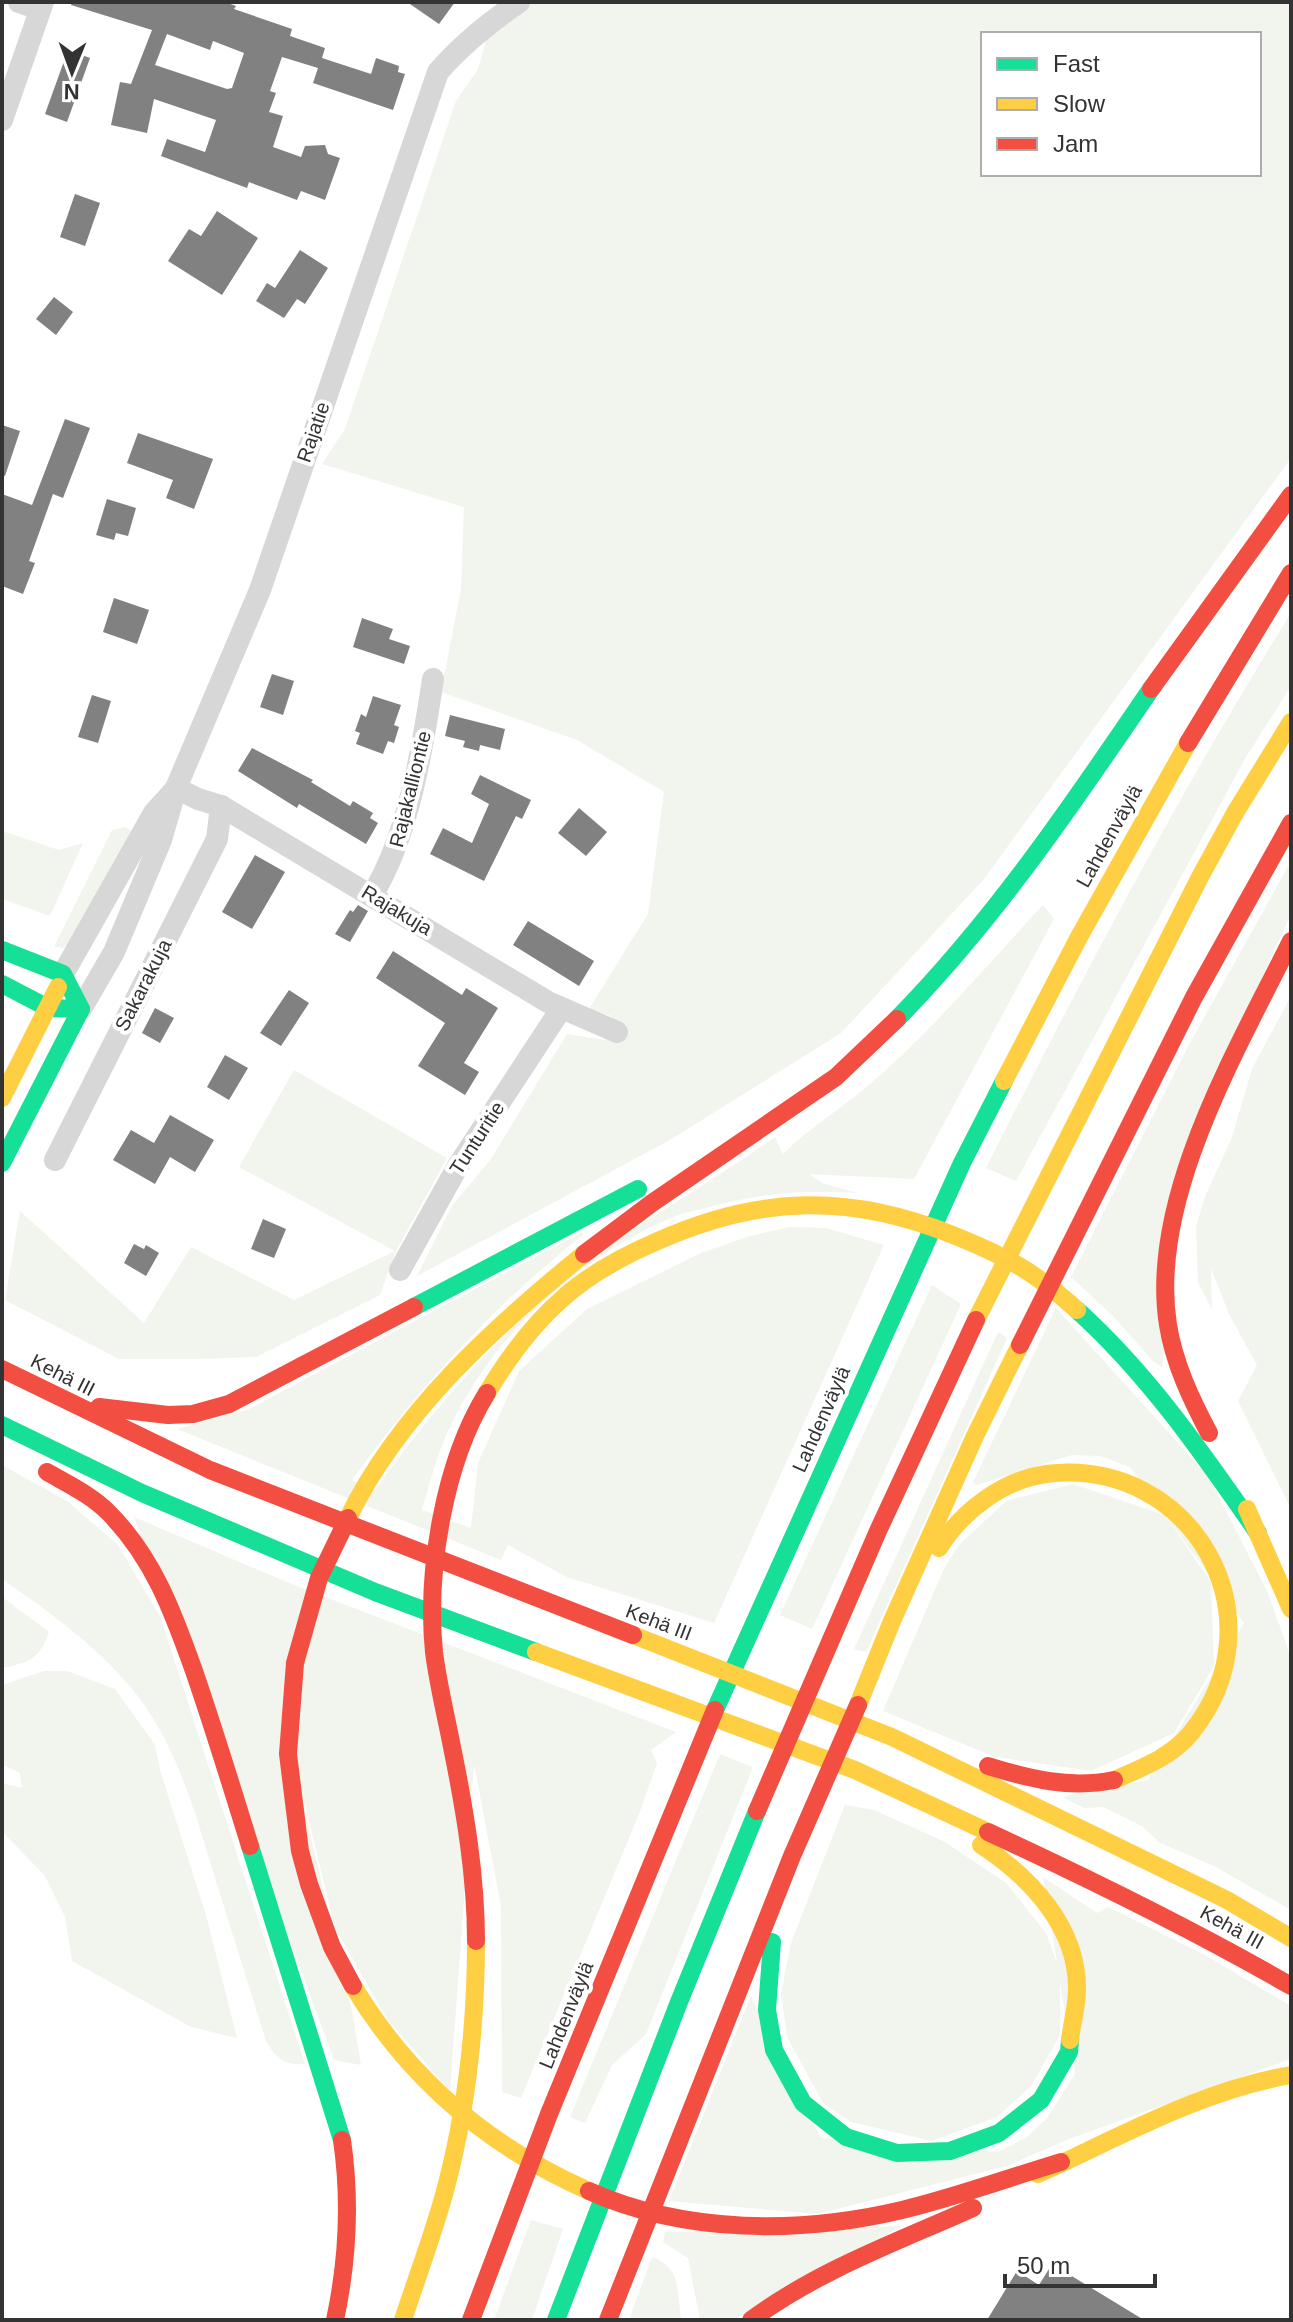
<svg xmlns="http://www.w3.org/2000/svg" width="1293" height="2322" font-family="Helvetica,sans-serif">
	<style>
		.green { fill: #f1f5ed; fill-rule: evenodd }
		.building { fill: #818181; fill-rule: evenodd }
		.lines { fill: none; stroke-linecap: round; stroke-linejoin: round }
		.street { stroke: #d7d7d7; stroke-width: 22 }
		.fast { stroke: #16e098; stroke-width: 18 }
		.slow { stroke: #ffcf43; stroke-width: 18 }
		.jam { stroke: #f24e42; stroke-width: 18 }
		.labels { text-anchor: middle; stroke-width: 8; stroke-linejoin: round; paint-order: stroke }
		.street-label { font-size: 20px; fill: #333; stroke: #fff }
	</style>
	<rect width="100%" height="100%" fill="#fff"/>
	<g class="green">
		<path d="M531 2H1291V458L984 879 841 1033 670 1140 417 1276 452 1206 491 1159 567 1034 605 1040 611 1016 589 1009 648 914 664 792 577 740 441 692 461 589 464 507 322 464 345 429 456 101 478 69 488 33ZM983 34H1259V174H983Z"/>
		<path d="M1291 613V686L1246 757 1016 1181 986 1168C1081 979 1179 793 1291 613Z"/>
		<path d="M126 827 133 833 78 938 63 948 54 947 112 830Z"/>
		<path d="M2 831 59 850 83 843 50 916 2 899Z"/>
		<path d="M1291 861V914L1190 1135 1162 1367 1154 1362 1113 1316 1071 1277 1190 1043Z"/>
		<path d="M1043 905 1054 919 914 1179 809 1174 822 1183 857 1193C805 1189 756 1194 706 1208 694 1211 682 1213 671 1218 576 1259 493 1335 449 1429 437 1454 430 1483 422 1510L471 1528 478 1463 519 1371 587 1309 701 1253 750 1236 789 1227 826 1228 884 1245 714 1623 567 1577 508 1545 501 1560 177 1429 249 1409 582 1232 583 1235C492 1307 420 1386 352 1480L375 1490C429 1414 491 1342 563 1282 628 1227 706 1187 775 1137L783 1154C810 1127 841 1109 869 1085 932 1031 987 965 1043 905Z"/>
		<path d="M1291 996V1509L1238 1401 1257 1365 1229 1314 1211 1268 1212 1309 1198 1283 1196 1227 1204 1199 1232 1137 1252 1069Z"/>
		<path d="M294 1070 447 1158 396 1251 380 1295 256 1357 191 1359H119L5 1300 20 1211 144 1323 191 1247 294 1300 395 1251 239 1167Z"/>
		<path d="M932 1285 961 1304 812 1629 780 1615Z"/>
		<path d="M1056 1308 1208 1476 1267 1591 1291 1657V1910L1214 1866 1160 1843 1142 1826 1103 1807 1085 1808 1062 1797 1148 1780 1244 1623 1130 1467 1100 1456 1072 1455 977 1485 973 1482Z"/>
		<path d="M998 1332 1007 1338 866 1652 854 1649Z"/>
		<path d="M2 1465 67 1501 118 1545 160 1616 305 2064C285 2066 275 2058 266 2041 249 1987 232 1932 215 1878 196 1816 179 1752 140 1699 104 1651 51 1613 2 1579Z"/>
		<path d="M1073 1484 1165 1515 1211 1582 1214 1666 1174 1733 1091 1771 995 1757 883 1711 943 1571 958 1546 1006 1501Z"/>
		<path d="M134 1517 289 1583 676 1732 651 1750 657 1763 641 1809 521 2098 502 2092 501 1906 474 1764 450 2091 387 2019 335 1928 276 1687 353 2016 361 2065 334 2060Z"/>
		<path d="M2 1597 49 1632C39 1660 30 1662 2 1668Z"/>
		<path d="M44 1671H67L115 1689 155 1745 160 1770 206 1915 237 2038 191 2027 72 1961 65 1917 45 1876 2 1831V1783L22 1788 20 1773 2 1764V1685Z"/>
		<path d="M720 1754 753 1767 646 2034 612 2065 585 2123 570 2117Z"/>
		<path d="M845 1805 874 1810 945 1842 1006 1883 1046 1933 1060 1970V2035L1031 2086 997 2117 932 2141 851 2122 823 2103 787 2037 781 1994 791 1943Z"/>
		<path d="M1043 1877 1097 1913 1108 1907 1205 1955 1291 2006V2059L1069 2139 1007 2166 817 2214 669 2201 751 1996 821 2138 998 2152 1027 2137 1048 2117 1075 2074Z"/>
		<path d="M531 2220 563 2229 532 2320H494Z"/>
		<path d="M902 2226 734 2320H700L688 2258 663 2242 665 2232Z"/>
		<path d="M652 2257C682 2268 677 2292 681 2320H629Z"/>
	</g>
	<g class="building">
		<path d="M72 2H225L236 6 234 9 292 29 290 36 325 48 322 58 371 74 376 58 399 66 398 72 405 74 393 110 313 83 318 68 282 57 270 91 276 93 269 112 283 116 273 147 301 157 305 146 325 145 328 154 340 158 325 200 301 191 297 200 249 182 247 188 161 156 167 139 205 152 216 120 154 99 147 133 111 125 120 82 131 84 152 30 71 5ZM167 34 210 50 213 41 244 53 232 88 227 89 155 65Z"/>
		<path d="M407 2H455L439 24Z"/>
		<path d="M68 50 90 58 67 122 45 114Z"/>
		<path d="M75 194 100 203 85 246 60 237Z"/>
		<path d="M217 211 258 238 222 295 168 261 189 229 201 236Z"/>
		<path d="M300 250 328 268 305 304 297 299 284 318 256 301 267 283 275 288Z"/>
		<path d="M54 297 73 312 56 335 36 319Z"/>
		<path d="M65 419 90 428 63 498 53 494 29 561 35 563 23 594 2 586V494L32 505Z"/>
		<path d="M2 425 20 431 5 476 2 475Z"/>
		<path d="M138 433 213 459 194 509 166 498 173 480 127 463Z"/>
		<path d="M107 499 136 508 128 536 116 533 114 540 96 535Z"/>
		<path d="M114 598 149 610 137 644 103 632Z"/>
		<path d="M362 618 393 629 389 639 410 646 404 664 353 647Z"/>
		<path d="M272 674 294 681 283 715 260 707Z"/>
		<path d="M92 695 111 701 98 743 78 737Z"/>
		<path d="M373 696 401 705 394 725 399 727 394 743 388 741 383 754 356 744 360 733 355 731 361 714 366 717Z"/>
		<path d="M450 715 505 729 500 750 480 745 479 751 463 747 465 741 445 736Z"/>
		<path d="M252 748 313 780 311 782 350 806 353 801 373 813 370 818 378 823 366 844 299 804 297 808 238 771Z"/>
		<path d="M480 775 531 800 522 819 516 816 484 881 430 854 443 828 472 843 489 804 471 794Z"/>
		<path d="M579 808 607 832 586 856 558 833Z"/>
		<path d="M255 855 285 872 252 929 222 912Z"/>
		<path d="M358 905 368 911 350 942 335 934 350 910 353 912Z"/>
		<path d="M528 921 594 961 579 986 513 945Z"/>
		<path d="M393 951 462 995 466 988 498 1008 464 1063 479 1072 465 1095 418 1066 445 1023 376 978Z"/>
		<path d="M289 990 309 1003 281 1046 260 1033Z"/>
		<path d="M155 1008 174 1018 160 1043 142 1033Z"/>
		<path d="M225 1055 248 1068 229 1100 207 1087Z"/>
		<path d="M170 1115 214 1140 195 1172 170 1157 155 1184 113 1160 131 1130 154 1143Z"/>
		<path d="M263 1219 286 1229 274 1258 251 1249Z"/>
		<path d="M134 1244 144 1249 146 1245 159 1253 146 1276 124 1263Z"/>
		<path d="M1052 2264 1144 2320H987L1017 2271 1039 2285Z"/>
	</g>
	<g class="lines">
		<g class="street">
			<path d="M19 2 40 9"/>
			<path d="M2 120 43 2"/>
			<path d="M176 788 198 799 221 806 548 1002 617 1032"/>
			<path d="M372 895C408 838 423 746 433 679"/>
			<path d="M63 974 154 813 173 792"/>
			<path d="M81 1009 114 952 161 840 176 788 260 590 438 72C462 44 489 23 519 2"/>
			<path d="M55 1160 217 839 221 806"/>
			<path d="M400 1270 458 1166 561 1009"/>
		</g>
		<g class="fast">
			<path d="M2 950 63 974 81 1009 48 1008 2 984"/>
			<path d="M897 1019C995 919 1072 805 1151 689"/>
			<path d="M2 1163 81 1009"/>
			<path d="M414 1307 638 1189"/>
			<path d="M1077 1310C1149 1375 1203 1454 1258 1533"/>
			<path d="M2 1425 142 1493 375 1592 536 1652"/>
			<path d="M715 1710 962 1163 1004 1081"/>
			<path d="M250 1846 342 2140"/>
			<path d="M772 1942 767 2010 774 2050 803 2103 846 2137 897 2153 950 2151 999 2133 1041 2100 1069 2052 1070 2040"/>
			<path d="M556 2320 679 2002 757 1811"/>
		</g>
		<g class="slow">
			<path d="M1004 1081 1079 937 1188 743"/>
			<path d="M2 1098 58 987"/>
			<path d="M976 1320 1200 877 1235 813 1291 722"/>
			<path d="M487 1393C508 1358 531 1326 562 1299 590 1273 625 1255 660 1240 762 1195 851 1194 953 1235 1007 1257 1034 1271 1077 1310"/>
			<path d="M1247 1509 1291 1609"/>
			<path d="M348 1518C399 1413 495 1326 584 1254"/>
			<path d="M939 1548C962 1511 1003 1480 1046 1474 1192 1456 1284 1618 1191 1733 1171 1757 1142 1768 1114 1780"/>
			<path d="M633 1635 892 1737 1227 1900 1291 1938"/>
			<path d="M536 1652 855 1770 988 1832"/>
			<path d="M858 1705 892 1621 975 1436 1020 1345"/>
			<path d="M981 1845C1030 1877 1078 1927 1077 1990 1077 2006 1072 2023 1070 2040"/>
			<path d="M353 1986C409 2079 489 2147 589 2191"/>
			<path d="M1038 2174C1120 2137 1202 2090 1291 2075"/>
			<path d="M403 2320C417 2277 433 2235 445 2191 467 2109 476 2025 476 1941"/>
		</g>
		<g class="jam">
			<path d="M1151 689 1291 495"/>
			<path d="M1188 743 1291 573"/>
			<path d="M584 1254 652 1203 836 1077 897 1019"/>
			<path d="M1020 1345 1194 997 1291 823"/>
			<path d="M2 1369 210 1470 633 1635"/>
			<path d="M99 1407 168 1415 193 1414 229 1404 414 1307"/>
			<path d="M1209 1433C1191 1399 1174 1363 1168 1325 1148 1200 1237 1050 1291 941"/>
			<path d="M47 1472C68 1484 91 1495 108 1512 153 1557 173 1612 194 1671 214 1729 232 1788 250 1846"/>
			<path d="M348 1518 319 1578 295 1663 288 1754 300 1851 309 1884 332 1947 353 1986"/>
			<path d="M988 1766C1030 1779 1070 1789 1114 1780"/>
			<path d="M757 1811 878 1531 976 1320"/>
			<path d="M988 1832C1092 1880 1192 1929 1291 1986"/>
			<path d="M476 1941C476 1876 465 1811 452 1747 446 1716 438 1684 434 1652 426 1572 444 1462 487 1393"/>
			<path d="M589 2191C685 2234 801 2234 902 2210 956 2197 1008 2178 1061 2162"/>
			<path d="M335 2320C348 2259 351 2202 342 2140"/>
			<path d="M471 2320 549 2114 715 1710"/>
			<path d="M608 2320 792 1856 858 1705"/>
			<path d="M751 2320C819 2270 897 2242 973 2208"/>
		</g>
	</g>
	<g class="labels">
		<g class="street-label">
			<text transform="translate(313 432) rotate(-71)" y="7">Rajatie</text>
			<text transform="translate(410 789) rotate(-76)" y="7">Rajakalliontie</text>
			<text transform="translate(1109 836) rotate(-61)" y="7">Lahdenväylä</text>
			<text transform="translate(397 910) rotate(31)" y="7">Rajakuja</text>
			<text transform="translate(143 985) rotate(-63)" y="7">Sakarakuja</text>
			<text transform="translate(477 1138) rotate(-57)" y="7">Tunturitie</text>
			<text transform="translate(63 1375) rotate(27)" y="7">Kehä III</text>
			<text transform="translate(821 1419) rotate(-66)" y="7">Lahdenväylä</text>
			<text transform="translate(659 1622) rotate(21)" y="7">Kehä III</text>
			<text transform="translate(1232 1927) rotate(29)" y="7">Kehä III</text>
			<text transform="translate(566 2015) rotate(-68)" y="7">Lahdenväylä</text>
		</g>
	</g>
	<rect width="1293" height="2322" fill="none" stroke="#333333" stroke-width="8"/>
	<rect x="981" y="32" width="280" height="144" fill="#ffffff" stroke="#adadad" stroke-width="2"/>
	<rect x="997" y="58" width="40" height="12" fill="#16e098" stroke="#adadad" stroke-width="2"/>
	<text x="1053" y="72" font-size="24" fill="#333333">Fast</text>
	<rect x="997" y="98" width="40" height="12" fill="#ffcf43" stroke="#adadad" stroke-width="2"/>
	<text x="1053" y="112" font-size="24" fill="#333333">Slow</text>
	<rect x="997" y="138" width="40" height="12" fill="#f24e42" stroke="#adadad" stroke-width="2"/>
	<text x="1053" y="152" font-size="24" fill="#333333">Jam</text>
	<g transform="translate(72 72) rotate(181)" stroke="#ffffff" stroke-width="6" paint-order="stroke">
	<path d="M0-6L14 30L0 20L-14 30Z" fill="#333333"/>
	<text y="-12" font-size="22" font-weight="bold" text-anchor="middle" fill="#333333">N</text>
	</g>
	<path d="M1005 2274v12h150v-12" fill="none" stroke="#333333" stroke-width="4"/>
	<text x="1017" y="2274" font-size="24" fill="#333333" stroke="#ffffff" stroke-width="6" paint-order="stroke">50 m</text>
</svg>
